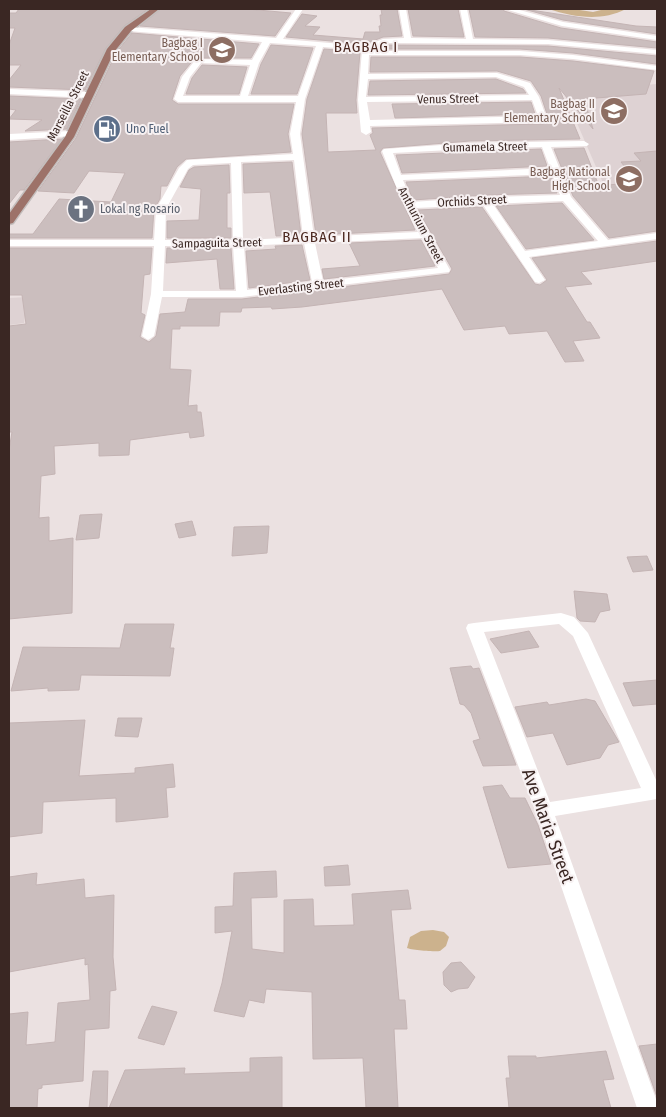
<svg xmlns="http://www.w3.org/2000/svg" width="666" height="1117" font-family="'Fira Sans Condensed',sans-serif">
	<style>
		.built { fill: #ded2d3 }
		.water { fill: #ccb28d }
		.building { fill: #cbbebe; stroke: #c4b4b4 }
		.lines { fill: none; stroke-linecap: round; stroke-linejoin: round }
		.major-casing { stroke: #c4bebd; stroke-width: 3 }
		.minor { fill: #fff; fill-rule: evenodd }
		.major { fill: #9d7269; fill-rule: evenodd }
		.labels { text-anchor: middle; stroke-width: 4; stroke-linejoin: round; paint-order: stroke }
		.far-education-label { font-size: 12px; fill: #785e54; stroke: #f7f1f2; text-anchor: end }
		.far-street-label { font-size: 12px; fill: #3a2723; stroke: #f7f1f2 }
		.far-service-label { font-size: 12px; fill: #4e5e75; stroke: #f7f1f2; text-anchor: start }
		.far-worship-label { font-size: 12px; fill: #5b616d; stroke: #f7f1f2; text-anchor: start }
		.far-quarter-label { font-size: 15px; letter-spacing: 1px; fill: #4b2820; stroke: #f7f1f2 }
		.near-street-label { font-size: 18px; fill: #3a2723; stroke: #f7f1f2 }
	</style>
	<rect width="100%" height="100%" fill="#ebe1e1"/>
	<g class="built">
		<path d="M657 84V212L617 215 563 91Z"/>
		<path d="M28 297 24 323 9 325V298Z"/>
	</g>
	<g class="water">
		<path d="M548 9H573L593 12 605 9H626C600 22 575 17 548 9Z"/>
		<path d="M433 930 444 932 449 937 446 946 440 951C436 952 411 950 407 948L410 937 421 931Z"/>
	</g>
	<g class="building">
		<path d="M19 9H148L124 26 106 48 85 90 9 87V80L21 65H9V45L15 28H9V13H16Z"/>
		<path d="M161 9H247L291 13 275 36 140 26Z"/>
		<path d="M381 9H397L402 36 383 37 365 44 286 37 302 14 317 16 305 26 320 27 313 35 363 39 365 32H380L379 26H381L380 15H382Z"/>
		<path d="M408 9H458L464 37 413 36Z"/>
		<path d="M469 9H503L504 11 561 28 657 42V48L548 38 475 37Z"/>
		<path d="M524 9 636 26 657 27V34L563 20Z"/>
		<path d="M132 33 259 44 251 58H195L180 76 172 100 178 104H294L288 134 291 152 186 159 177 167 167 186H161L160 199 154 209 152 238H9V234H33L59 199 111 202 125 173 89 171 74 193 38 191 76 138 116 53Z"/>
		<path d="M271 45 313 48 297 94H251L261 64Z"/>
		<path d="M384 45 548 46 657 56V61L656 64 573 53 520 49H377Z"/>
		<path d="M324 49 360 52 356 100 357 113H326L328 152 376 150 370 135 373 133 372 128 543 124 549 120 541 96 531 81 497 71 370 72 371 57H520L573 61 654 71 646 94 584 99 593 129 559 88 580 139 470 141 383 148 380 152 415 230 316 235 302 134 307 99Z"/>
		<path d="M202 65 247 67 239 94H186L192 78Z"/>
		<path d="M496 79 523 89 526 93 368 95 370 81Z"/>
		<path d="M9 96 81 99 67 129 25 131 42 120 9 119 16 110 9 109Z"/>
		<path d="M531 102 535 114 395 118 392 104Z"/>
		<path d="M62 139 24 190H20L9 204V142Z"/>
		<path d="M584 148 599 186 637 182 621 162 641 161 634 153 657 151V231L609 238 573 196 554 149Z"/>
		<path d="M541 149 547 166 402 173 396 155Z"/>
		<path d="M292 162 301 235 276 236 270 192 244 193 243 164Z"/>
		<path d="M229 165 230 193H227V228H231V238H167V221L199 220 201 189 180 187 189 170 194 167Z"/>
		<path d="M551 176 557 193 485 195 413 200 406 182Z"/>
		<path d="M562 203 594 240 526 249 496 206Z"/>
		<path d="M482 207 535 284 540 285 547 280 532 258 657 241V261L581 272 592 284 565 287 587 322H590L600 338 573 341 584 361 565 362 547 331 509 334 505 326 464 330 442 289 302 307 272 309 271 307 242 308 241 312H220L219 326H180V329H172L170 369 191 370 188 406 197 405V412H201L204 436 190 438 189 432 130 440 129 455 99 456V443L54 446 55 474 41 476 39 518 49 517V541L73 538 72 613 9 619V450L12 432H9V326L26 324 22 295H9V248H152L150 274 144 275 141 313 145 315 140 337 149 342 156 336 160 314 185 312 188 299H242L449 274 452 269 418 210Z"/>
		<path d="M421 240 435 266 324 279 322 269 360 266 349 243Z"/>
		<path d="M302 245 310 280 249 288 246 251 276 249 275 246Z"/>
		<path d="M167 248H231L234 289H220L217 259 166 263Z"/>
		<path d="M102 514 99 538 76 540 80 515Z"/>
		<path d="M192 521 196 535 179 538 175 524Z"/>
		<path d="M269 526 267 553 232 556 234 527Z"/>
		<path d="M647 556 653 570 633 572 627 557Z"/>
		<path d="M574 591 607 594 610 610 600 612 595 622 580 621 577 618Z"/>
		<path d="M125 624H174L170 648H174L170 676 81 675 79 690 48 691V688L11 691 23 647 120 648Z"/>
		<path d="M529 631 539 647 501 653 490 639Z"/>
		<path d="M471 666 473 669 479 668 516 765 483 766 473 741 480 739 471 713 464 705 460 704 450 668Z"/>
		<path d="M657 680V704L633 706 623 683Z"/>
		<path d="M586 699 595 701 619 742 608 745 600 758 567 765 553 733 527 737 515 707 547 702 549 705Z"/>
		<path d="M118 718H142L138 737 115 736Z"/>
		<path d="M85 720 79 776 135 773V768L173 764 175 787 166 788 168 817 116 822V798L43 802 42 833 9 837V723Z"/>
		<path d="M502 785 510 798H525L538 825 551 864 508 868 483 787Z"/>
		<path d="M348 865 350 885 325 886 324 867Z"/>
		<path d="M276 871 277 897 251 898 252 949 284 953V900L313 899 314 926 354 925 352 894 408 890 411 909 391 910 399 1000H405L407 1029H394L398 1108H366L363 1058 313 1059 312 992 266 989 264 1003 249 1000 244 1017 214 1011 222 983 232 931 215 933V907L233 906 234 873Z"/>
		<path d="M37 873 36 885 84 879 85 898 114 895 113 957 116 990 110 991 109 1028 85 1030 83 1081 42 1085V1088L38 1089 37 1108H9V1014L28 1012 26 1045 55 1042 58 1003 90 1000 88 964 85 965V958L9 972V877Z"/>
		<path d="M461 962 475 977 468 988 458 989 451 992 444 985 443 972 451 963Z"/>
		<path d="M152 1006 177 1012 164 1045 138 1038Z"/>
		<path d="M657 1044V1097L639 1046Z"/>
		<path d="M606 1051 614 1079 603 1080 611 1108H509L506 1078H510L508 1056H536V1058Z"/>
		<path d="M282 1057V1108H109L125 1070 185 1068 184 1074 250 1072V1058Z"/>
		<path d="M93 1071H108L107 1108H89Z"/>
	</g>
	<g class="lines">
		<g class="major-casing">
			<path id="major" d="M151 9H159L131 31 114 52 74 137 13 223 9 224V214L65 137 107 49 125 27Z"/>
		</g>
		<g class="minor">
			<path d="M296 9H303L283 39 365 46 383 39 404 38 399 9H406L411 38 466 39 460 9H467L473 39 548 40 657 50V54L548 44 384 43 370 51H520L573 55 657 66V70L573 59 520 55H369L368 74 497 73 530 83 539 97 547 119 543 122 370 126 371 132 366 135 361 132 358 100 362 50 323 47 305 99 300 134 314 237 418 232C403 205 393 179 382 151L384 149 470 143 584 141 589 144 587 146 551 147 571 197 608 240 657 233V239L529 257 545 280 539 283 535 282 483 205 415 208 450 270 449 272 242 297H162L154 336 148 340 142 336 151 294 154 246H9V240H154L156 209 179 168 187 160 293 154 290 134 296 102H178L174 99 182 77 196 59 252 60 262 42 128 31 124 29 128 27 276 38ZM270 43 316 46 298 96H248L259 63ZM201 63 250 65 240 96H183L190 77ZM496 77 524 87 529 95 366 97 368 79ZM532 100 538 116 370 120 367 102ZM542 147 550 168 401 175 393 153 470 149ZM294 160 303 237 243 240 241 162ZM231 163 233 240H165L166 209 188 169 193 165ZM552 174 560 195 485 197 412 202 403 180ZM563 201 598 241 525 251 493 204ZM422 238 438 268 323 281 315 243ZM304 243 312 282 247 290 244 246ZM165 246H233L236 291H163Z"/>
			<path d="M505 9H516L563 22 657 36V40L562 26Z"/>
			<path d="M9 89 89 92 93 95 89 98 9 94Z"/>
			<path d="M70 131 73 132V136L9 140V134Z"/>
			<path d="M561 613 574 617 588 633 657 782V799L555 816 657 1102V1108H637L535 810 466 628 468 624 474 623ZM559 624 573 636 641 788 550 802 484 632Z"/>
		</g>
		<use href="#major" class="major"/>
	</g>
	<defs>
		<g id="school-disc" transform="scale(1.4375)"><circle r="9.5" fill="#8d6e63" stroke="#f7f1f2"/><path d="M0-5L7-2L0 1L-7-2ZM-4 1L0 2.5L4 1V4Q0 6-4 4Z" fill="#fff"/></g>
		<g id="fuel-disc" transform="scale(1.4375)"><circle r="9.5" fill="#5c6f8a" stroke="#f7f1f2"/><path d="M-5.5-6h7V0h2V4h1.3V-2.5L3-4.5l.8-.8L6-3V5H2.5V1h-1V6h-7ZM-4.2-4.7v3.2H.2V-4.7Z" fill="#fff"/></g>
		<g id="church-disc" transform="scale(1.4375)"><circle r="9.5" fill="#6b7280" stroke="#f7f1f2"/><path d="M-1.2-6h2.4v3.5h3.3v2.4h-3.3V6h-2.4V-.1h-3.3v-2.4h3.3Z" fill="#fff"/></g>
	</defs>
	<g fill-rule="evenodd">
		<use href="#school-disc" x="222" y="50"/>
		<use href="#school-disc" x="614" y="111"/>
		<use href="#fuel-disc" x="107" y="129"/>
		<use href="#school-disc" x="629" y="179"/>
		<use href="#church-disc" x="81" y="209"/>
	</g>
	<g class="labels">
		<g class="far-education-label">
			<text x="203" y="47">Bagbag I<tspan x="203" dy="14">Elementary School</tspan></text>
			<text x="595" y="108">Bagbag II<tspan x="595" dy="14">Elementary School</tspan></text>
			<text x="610" y="176">Bagbag National<tspan x="610" dy="14">High School</tspan></text>
		</g>
		<g class="far-street-label">
			<text transform="translate(448 99) rotate(-1)" y="4">Venus Street</text>
			<text transform="translate(68 106) rotate(-63)" y="4">Marseilla Street</text>
			<text transform="translate(485 147) rotate(-1)" y="4">Gumamela Street</text>
			<text transform="translate(472 201) rotate(-3)" y="4">Orchids Street</text>
			<text transform="translate(421 225) rotate(62)" y="4">Anthurium Street</text>
			<text transform="translate(217 243) rotate(-1)" y="4">Sampaguita Street</text>
			<text transform="translate(301 287) rotate(-6)" y="4">Everlasting Street</text>
		</g>
		<g class="far-service-label">
			<text x="126" y="133">Uno Fuel</text>
		</g>
		<g class="far-worship-label">
			<text x="100" y="213">Lokal ng Rosario</text>
		</g>
		<g class="far-quarter-label">
			<text x="366" y="52">BAGBAG I</text>
			<text x="317" y="242">BAGBAG II</text>
		</g>
		<g class="near-street-label">
			<text transform="translate(548 826) rotate(70)" y="6">Ave Maria Street</text>
		</g>
	</g>
	<rect width="666" height="1117" fill="none" stroke="#3a2723" stroke-width="20"/>
</svg>
